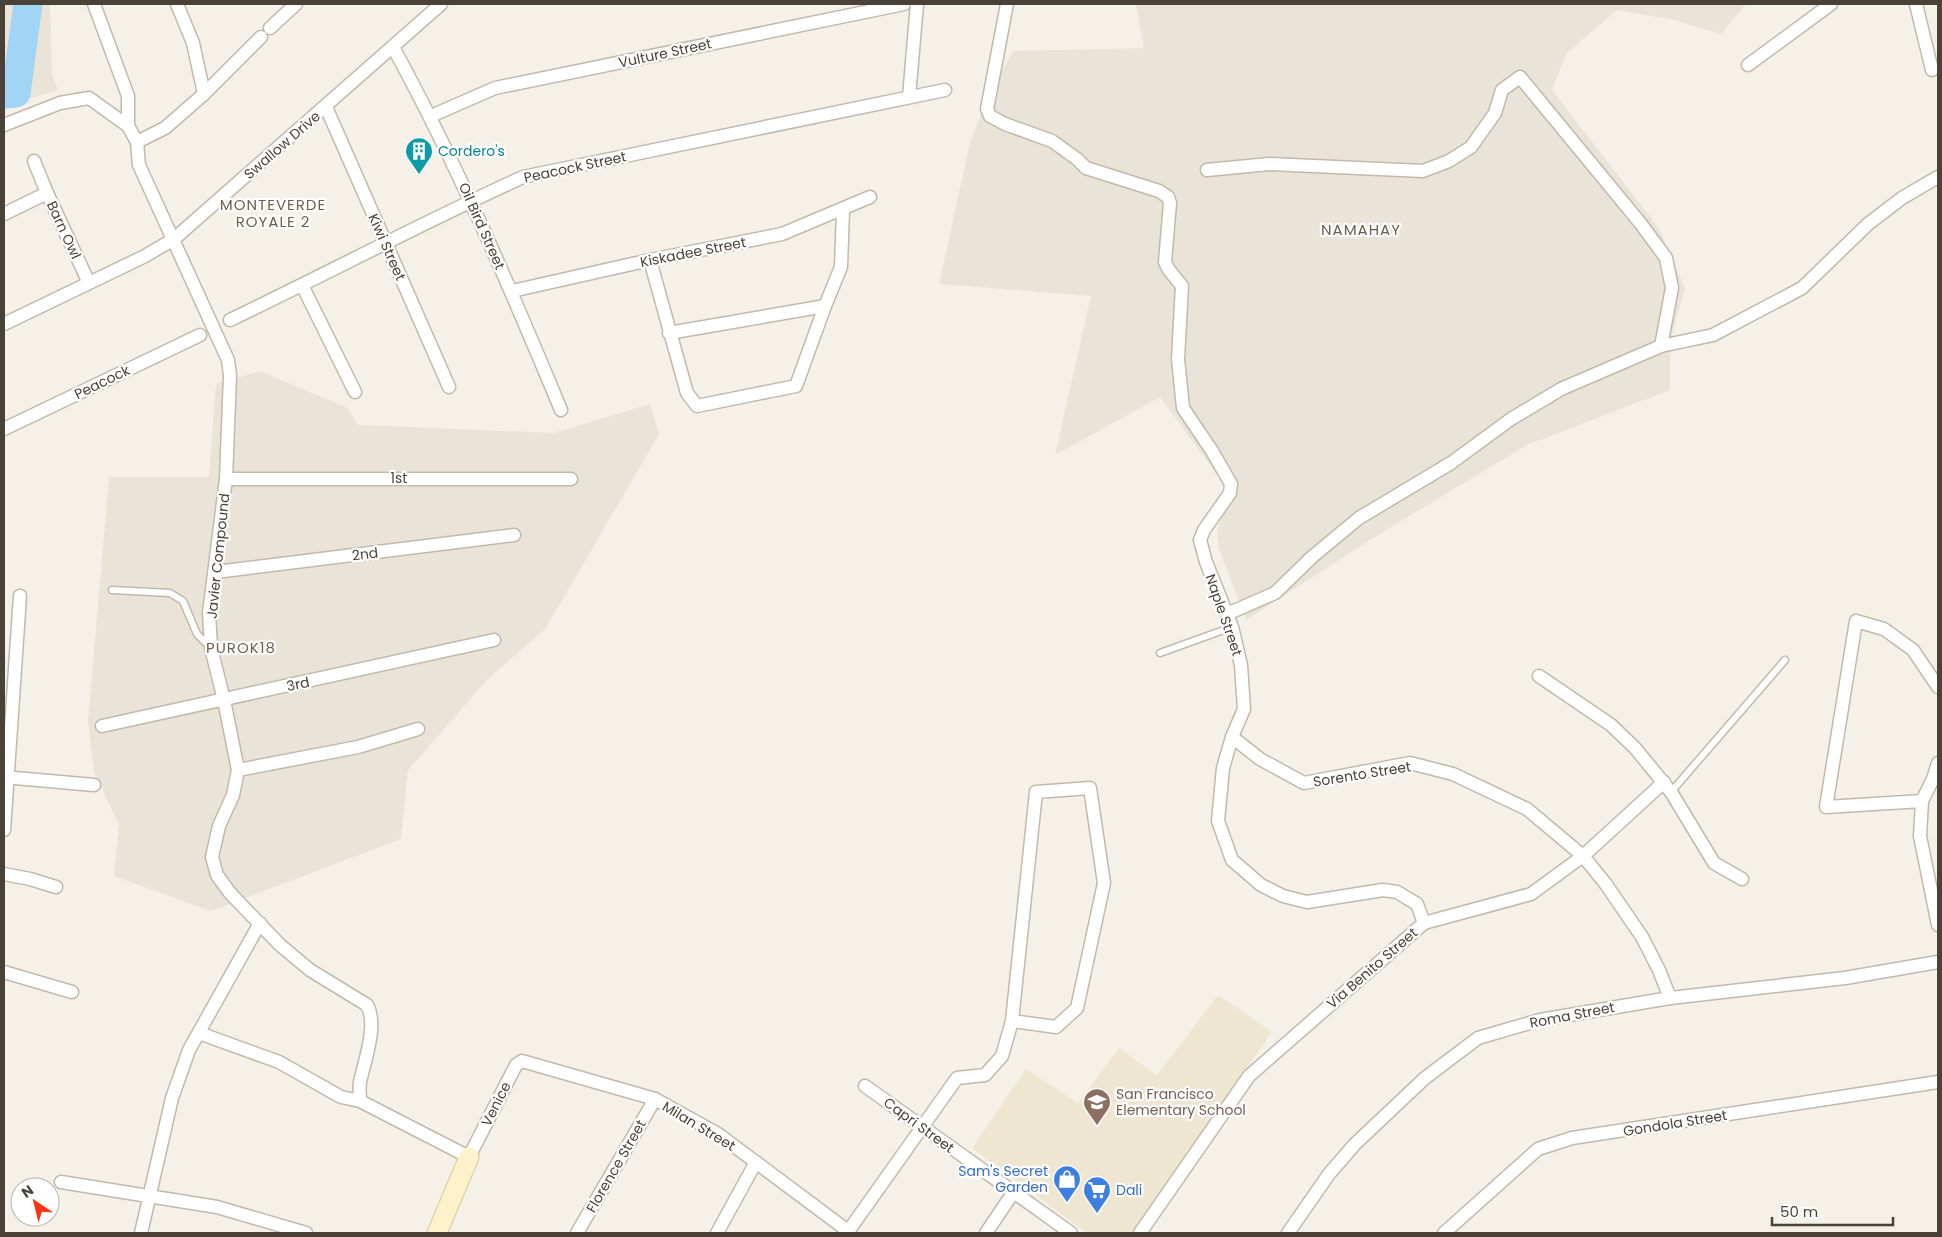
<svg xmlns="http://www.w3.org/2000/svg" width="1942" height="1237" font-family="Poppins,sans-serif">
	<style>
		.residential { fill: #eae3d7 }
		.education { fill: #efe6d2 }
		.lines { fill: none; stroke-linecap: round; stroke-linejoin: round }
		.river { stroke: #a2d5f5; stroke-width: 29 }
		.lane-casing { stroke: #c2b9ab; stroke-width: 9 }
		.street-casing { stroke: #c2b9ab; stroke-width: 15 }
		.secondary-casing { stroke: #d8c696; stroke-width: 21 }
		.lane { stroke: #fff; stroke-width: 6 }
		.street { stroke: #fff; stroke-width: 12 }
		.secondary { stroke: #fff1ca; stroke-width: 19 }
		.labels { text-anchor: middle; stroke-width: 4.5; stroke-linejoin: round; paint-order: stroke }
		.street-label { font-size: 14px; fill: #4a4237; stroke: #fff }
		.culture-label { font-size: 14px; fill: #0d838f; stroke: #fff; text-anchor: start }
		.education-label { font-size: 14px; fill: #785e54; stroke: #fff; text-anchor: start }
		.shop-label { font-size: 14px; fill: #366cbe; stroke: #fff; text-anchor: end }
		.neighbourhood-label { font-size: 15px; letter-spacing: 1px; fill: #6d604d; stroke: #fff }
	</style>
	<rect width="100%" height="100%" fill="#f5f1e9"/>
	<g class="residential">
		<path d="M4 4H50L52 76 58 90 21 101 25 83H4Z"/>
		<path d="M1136 4H1746L1721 34 1674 20 1617 10 1566 54 1552 90 1658 227 1685 288 1670 342V390L1527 445 1381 533 1246 620 1219 549 1217 534 1227 488 1160 397 1055 455 1091 296 939 284 970 143 988 96 1013 51 1144 48Z"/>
		<path d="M260 371 348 408 358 425 554 433 650 404 659 434 546 628 488 679 408 770 401 839 211 911 114 876 119 825 94 772 88 722 109 477H209L216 384Z"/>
	</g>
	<path class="education" d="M1218 995 1272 1032 1131 1233H1087L972 1148 1026 1069 1078 1103 1119 1048 1157 1075Z"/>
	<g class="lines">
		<path class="river" d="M4 94 16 93 28 4"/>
		<g class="lane-casing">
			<g id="lane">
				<path d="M112 590 170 593 183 601 197 634 210 647"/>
				<path d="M1160 653 1232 627"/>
				<path d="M1671 792 1785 660"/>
			</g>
		</g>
		<g class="street-casing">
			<g id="street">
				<path d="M94 4 128 96V126"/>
				<path d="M177 4 193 43 204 94"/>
				<path d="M1007 4 987 109 990 116 1005 124 1052 141 1077 159 1086 168 1159 191 1168 197 1170 203 1165 262 1169 270 1182 286 1178 359 1183 408 1212 451 1231 484 1230 493 1204 530 1200 540 1206 562 1232 627 1241 665 1244 709 1232 737 1223 768 1218 821 1232 860 1261 885 1283 896 1307 902 1383 890 1397 892 1417 904 1424 923"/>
				<path d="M1916 4 1932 70"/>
				<path d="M270 28 296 4"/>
				<path d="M393 47C458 166 509 285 561 410"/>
				<path d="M1748 65 1831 4"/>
				<path d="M909 97 917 4"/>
				<path d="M326 107 449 387"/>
				<path d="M431 116 495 88 904 4"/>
				<path d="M4 125 60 103 89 98 128 126 137 142 139 165 228 360 230 375 226 479 209 613 211 648 224 700 238 770 233 795 219 826 212 857 217 875 230 893 280 945 310 970 367 1005C378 1025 365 1059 360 1082 359 1088 360 1095 360 1101"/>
				<path d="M137 142 165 128 204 94 261 37"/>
				<path d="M34 161 47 193"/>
				<path d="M1207 170 1269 164 1423 171 1449 161 1471 147 1495 113 1502 90 1520 77 1641 224 1666 258 1672 288 1661 346"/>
				<path d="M4 214 47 193 89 283"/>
				<path d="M650 260 687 393 697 406 796 386 825 306 841 267 843 210"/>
				<path d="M302 285 355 392"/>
				<path d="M512 291 650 260 782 234 870 197"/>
				<path d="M230 320C328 273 424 222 523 177L945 90"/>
				<path d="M4 324 145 256 174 239 441 4"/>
				<path d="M669 333 825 306"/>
				<path d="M4 429 200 335"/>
				<path d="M226 479H571"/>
				<path d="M216 572 514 535"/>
				<path d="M1227 614 1275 593 1312 557 1359 518 1451 463 1511 419 1561 389 1661 346 1713 335 1802 288 1868 224 1902 198 1938 177"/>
				<path d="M1539 676 1611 725 1635 748 1671 792 1714 863 1742 879"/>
				<path d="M102 726 494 640"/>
				<path d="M1232 737 1260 759 1304 783 1410 763 1453 774 1527 809 1583 856 1605 883 1642 937 1659 970 1670 998"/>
				<path d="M1938 763 1933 779 1922 801 1920 836 1938 925"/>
				<path d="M238 770 358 747 418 729"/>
				<path d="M4 777 94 785"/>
				<path d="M1922 801 1826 807 1856 621 1884 629 1913 650 1938 687"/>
				<path d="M4 830 20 596"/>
				<path d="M4 874 30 879 56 887"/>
				<path d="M4 972 72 992"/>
				<path d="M199 1033 279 1062 341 1097 360 1101 469 1157 516 1065 522 1061 655 1099 718 1134 848 1231"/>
				<path d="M865 1086 1071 1233"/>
				<path d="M61 1182 217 1207 306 1233"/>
				<path d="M141 1233 172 1098 189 1050 260 923"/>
				<path d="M577 1233 655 1099"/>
				<path d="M717 1233 756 1162"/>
				<path d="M847 1233 957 1078 985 1075 1002 1056 1012 1021 1036 792 1090 788 1104 883 1077 1008 1056 1027 1012 1021"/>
				<path d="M986 1233 1013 1193"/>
				<path d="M1140 1233 1249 1076 1424 923 1531 894 1583 856 1664 782"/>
				<path d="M1288 1233 1329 1174 1355 1144 1425 1078 1478 1038 1540 1020 1670 998 1845 978 1938 962"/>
				<path d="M1444 1233 1538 1149 1572 1138 1938 1082"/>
			</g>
		</g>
		<g class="secondary-casing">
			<path id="secondary" d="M437 1233 469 1157"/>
		</g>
		<use href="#lane" class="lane"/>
		<use href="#street" class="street"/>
		<use href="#secondary" class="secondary"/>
	</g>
	<defs>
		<g id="building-pin" transform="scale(1.4375)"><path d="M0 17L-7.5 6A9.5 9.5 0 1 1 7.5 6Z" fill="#0f9aa8" stroke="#fff"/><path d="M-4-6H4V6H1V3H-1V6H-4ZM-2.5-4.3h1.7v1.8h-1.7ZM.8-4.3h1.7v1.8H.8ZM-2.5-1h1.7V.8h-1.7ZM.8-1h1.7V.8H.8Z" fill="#fff"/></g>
		<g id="school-pin" transform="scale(1.4375)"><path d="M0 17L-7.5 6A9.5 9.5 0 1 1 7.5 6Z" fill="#8d6e63" stroke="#fff"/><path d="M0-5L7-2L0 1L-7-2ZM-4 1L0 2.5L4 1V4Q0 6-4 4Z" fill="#fff"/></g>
		<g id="shop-pin" transform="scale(1.4375)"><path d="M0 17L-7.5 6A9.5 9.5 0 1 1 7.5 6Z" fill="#3f7fe0" stroke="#fff"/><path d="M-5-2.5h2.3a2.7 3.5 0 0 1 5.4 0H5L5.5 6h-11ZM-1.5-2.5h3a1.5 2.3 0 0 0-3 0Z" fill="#fff"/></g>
		<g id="supermarket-pin" transform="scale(1.4375)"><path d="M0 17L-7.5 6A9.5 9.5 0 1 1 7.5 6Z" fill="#3f7fe0" stroke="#fff"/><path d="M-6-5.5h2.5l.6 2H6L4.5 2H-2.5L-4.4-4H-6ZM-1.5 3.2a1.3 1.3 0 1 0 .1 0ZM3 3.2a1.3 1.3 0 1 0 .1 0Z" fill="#fff"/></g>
	</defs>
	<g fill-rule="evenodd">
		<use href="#building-pin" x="419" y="151"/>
		<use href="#school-pin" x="1097" y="1102"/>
		<use href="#shop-pin" x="1067" y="1179"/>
		<use href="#supermarket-pin" x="1097" y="1190"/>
	</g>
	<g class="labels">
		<g class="street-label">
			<text transform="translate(665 53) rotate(-12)" y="5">Vulture Street</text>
			<text transform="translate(282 145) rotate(-41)" y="5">Swallow Drive</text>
			<text transform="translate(575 167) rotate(-12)" y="5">Peacock Street</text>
			<text transform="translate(482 226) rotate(66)" y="5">Oil Bird Street</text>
			<text transform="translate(64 230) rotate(65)" y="5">Barn Owl</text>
			<text transform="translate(387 247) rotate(66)" y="5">Kiwi Street</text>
			<text transform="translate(693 252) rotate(-11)" y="5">Kiskadee Street</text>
			<text transform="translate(102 382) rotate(-26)" y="5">Peacock</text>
			<text x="399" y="483">1st</text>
			<text transform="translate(365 554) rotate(-7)" y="5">2nd</text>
			<text transform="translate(218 556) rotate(-84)" y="5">Javier Compound</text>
			<text transform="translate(1224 615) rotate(71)" y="5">Naple Street</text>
			<text transform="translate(298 684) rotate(-12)" y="5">3rd</text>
			<text transform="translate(1362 774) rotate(-9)" y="5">Sorento Street</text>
			<text transform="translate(1372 968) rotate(-41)" y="5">Via Benito Street</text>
			<text transform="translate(1572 1015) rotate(-11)" y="5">Roma Street</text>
			<text transform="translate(496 1104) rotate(-63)" y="5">Venice</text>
			<text transform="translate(1675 1123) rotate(-9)" y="5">Gondola Street</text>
			<text transform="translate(919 1125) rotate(36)" y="5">Capri Street</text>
			<text transform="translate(699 1126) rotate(31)" y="5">Milan Street</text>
			<text transform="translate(616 1166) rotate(-60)" y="5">Florence Street</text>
		</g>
		<g class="culture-label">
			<text x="438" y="156">Cordero's</text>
		</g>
		<g class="education-label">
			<text x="1116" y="1099">San Francisco<tspan x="1116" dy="16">Elementary School</tspan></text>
		</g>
		<g class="shop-label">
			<text x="1048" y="1176">Sam's Secret<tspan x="1048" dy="16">Garden</tspan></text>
			<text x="1116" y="1195" text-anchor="start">Dali</text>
		</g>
		<g class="neighbourhood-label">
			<text x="273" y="210">MONTEVERDE<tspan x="273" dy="17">ROYALE 2</tspan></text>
			<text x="1361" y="235">NAMAHAY</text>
			<text x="241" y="653">PUROK18</text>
		</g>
	</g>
	<rect width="1942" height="1237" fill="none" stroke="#4a4237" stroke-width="10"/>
	<g transform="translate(35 1202) rotate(325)"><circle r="24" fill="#ffffff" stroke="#b7b3af"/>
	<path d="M0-4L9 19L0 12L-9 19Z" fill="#ff3417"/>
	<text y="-8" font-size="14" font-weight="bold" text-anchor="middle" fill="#4a4237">N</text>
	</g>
	<path d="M1772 1217v8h121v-8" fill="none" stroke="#4a4237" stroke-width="2.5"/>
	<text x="1780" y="1217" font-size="15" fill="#4a4237" stroke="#ffffff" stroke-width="4" paint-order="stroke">50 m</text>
</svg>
